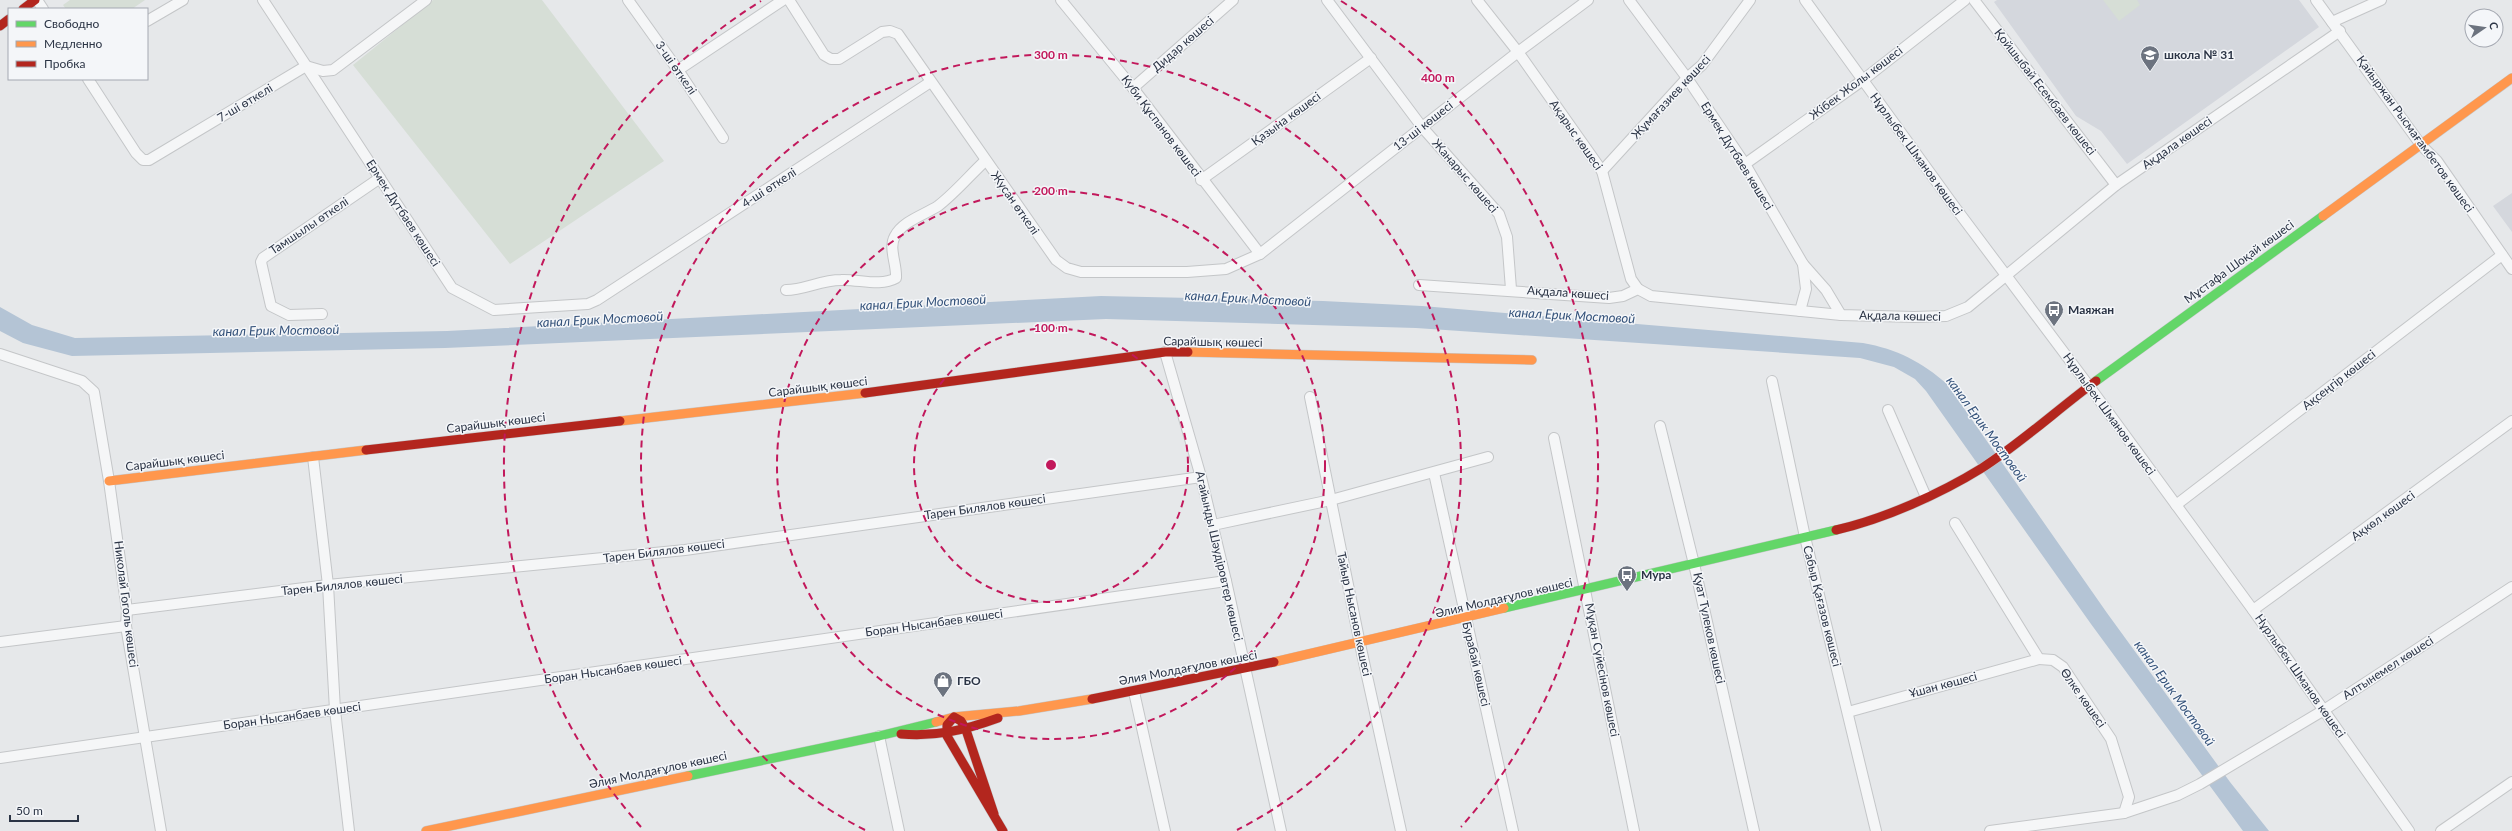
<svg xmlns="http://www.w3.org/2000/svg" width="2512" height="831" font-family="Lato,sans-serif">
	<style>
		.built { fill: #d4d7dd }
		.green { fill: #d6ded6 }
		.water { fill: #b4c4d5 }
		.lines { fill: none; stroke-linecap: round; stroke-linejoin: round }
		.street-casing { stroke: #c4c6c8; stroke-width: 12 }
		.fast-casing { stroke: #c4c6c8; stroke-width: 10 }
		.slow-casing { stroke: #c4c6c8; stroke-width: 10 }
		.jam-casing { stroke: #c4c6c8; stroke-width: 10 }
		.street { stroke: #f5f6f7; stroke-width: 10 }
		.fast { stroke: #63d668; stroke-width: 9 }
		.slow { stroke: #ff974d; stroke-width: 9 }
		.jam { stroke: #b3261e; stroke-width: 9 }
		.ring { fill: none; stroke: #c2185b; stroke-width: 2; stroke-dasharray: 7 5 }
		.labels { text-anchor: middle; stroke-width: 3; stroke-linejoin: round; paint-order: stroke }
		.street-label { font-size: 12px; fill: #2b3445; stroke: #f4f6f9 }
		.poi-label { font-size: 12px; font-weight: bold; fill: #2b3445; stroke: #f4f6f9; text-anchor: start }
		.water-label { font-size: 13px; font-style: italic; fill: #34527a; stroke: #f4f6f9 }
		.centre { fill: #c2185b; stroke: #f4f6f9; stroke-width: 2 }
		.ring-label { font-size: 12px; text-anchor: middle; font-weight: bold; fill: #c2185b; stroke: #f4f6f9; stroke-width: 3; stroke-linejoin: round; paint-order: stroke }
	</style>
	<rect width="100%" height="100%" fill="#e6e8ea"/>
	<g class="built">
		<path d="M1997 0H2299L2319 27 2127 164 2101 131 2076 116 1994 2Z"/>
		<path d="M2512 193V232L2493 206Z"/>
	</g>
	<g class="green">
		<path d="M70 0H145L132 9H66L63 5Z"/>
		<path d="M433 0H542L664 161 510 264 353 65Z"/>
		<path d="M2103 0H2137L2140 5 2119 21Z"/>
	</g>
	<path class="water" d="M1101 296 1323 301 1422 306 1863 343C1897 349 1922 362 1947 384L2107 613 2230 782 2269 831H2243L2091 624 1926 391 1915 379 1894 367 1860 358 1416 328 1106 319 445 348 72 356 23 343 0 331V307L32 325 75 338 447 331Z"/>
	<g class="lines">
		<g class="street-casing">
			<g id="street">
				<path d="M37 0 43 9"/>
				<path d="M263 0 452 288 494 310 588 304 597 300 929 83"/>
				<path d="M628 0 678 70 723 138"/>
				<path d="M789 0 824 55 831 59H839L882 32 890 31 898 34 1056 260 1067 268 1081 272H1187L1226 269 1260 254 1518 52 1588 0"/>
				<path d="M1061 0 1133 88 1260 254"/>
				<path d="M1327 0 1422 127 1499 214 1507 237 1511 289"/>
				<path d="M1477 0 1518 52 1602 171 1631 279 1638 289"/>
				<path d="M1629 0 1687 78 1745 164 1803 264 1826 290 1841 315"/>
				<path d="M1805 0 1954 206 2089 386 2253 610 2409 831"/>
				<path d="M1974 0 2116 185"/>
				<path d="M2316 0 2421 145 2437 161 2512 269"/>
				<path d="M147 21 183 0"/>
				<path d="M2332 22 2381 0"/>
				<path d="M678 70 783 0"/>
				<path d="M88 79 136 153 143 160H149L306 66 323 71 333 70 426 0"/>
				<path d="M1133 88 1233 0"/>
				<path d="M1745 164 1863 80 1965 0"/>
				<path d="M1602 171 1687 78 1702 65 1750 0"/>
				<path d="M1201 180 1371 58"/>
				<path d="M1419 285 1609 298 1623 296 1638 289 1651 296 1841 315 1914 317 1946 316 1968 307 2116 185 2340 31"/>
				<path d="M786 290C804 290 821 280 841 280 859 279 880 287 896 278 897 264 888 248 895 236 903 221 924 215 938 206 955 193 970 175 985 161"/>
				<path d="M1800 311 1806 289 1803 264"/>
				<path d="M322 314 289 315 271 306 261 262 263 258 380 178"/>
				<path d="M1165 352 1201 477 1226 581 1281 831"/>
				<path d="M0 354 82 381 94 392 109 481 127 610 126 626 161 831"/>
				<path d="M1772 381 1805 537 1876 831"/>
				<path d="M1310 397 1360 644 1401 831"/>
				<path d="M1888 410 1926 497"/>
				<path d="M1660 426 1694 564 1754 831"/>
				<path d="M1554 438 1634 831"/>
				<path d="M313 457 328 585 335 710 349 831"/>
				<path d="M1434 473 1513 831"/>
				<path d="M2176 505 2502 255"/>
				<path d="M1955 523 2039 659 2053 660 2063 667 2111 739 2129 797 2124 813"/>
				<path d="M1213 525 1331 500 1488 457"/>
				<path d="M127 610 328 585 685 550 1201 477"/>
				<path d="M2253 610 2512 421"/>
				<path d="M0 642 126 626"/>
				<path d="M1134 692 1165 831"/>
				<path d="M1848 712 2039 659"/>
				<path d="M879 736 899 831"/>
				<path d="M0 758 1226 581"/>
				<path d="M1990 831 2124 813 2178 795 2200 784 2324 710 2512 587"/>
				<path d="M2441 831 2512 782"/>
			</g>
		</g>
		<g class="fast-casing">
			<g id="fast">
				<path d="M2096 381 2323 216"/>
				<path d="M1504 608 1836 530"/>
				<path d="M688 776 879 736 936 722"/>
			</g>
		</g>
		<g class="slow-casing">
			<g id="slow">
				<path d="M2323 216 2512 78"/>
				<path d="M1188 352 1532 360"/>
				<path d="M620 421 865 393"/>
				<path d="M109 481 366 450"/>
				<path d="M1274 662 1504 608"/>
				<path d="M936 722 954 717 1019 711 1092 699"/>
				<path d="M426 831 688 776"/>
			</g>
		</g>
		<g class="jam-casing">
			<g id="jam">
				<path d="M23 9 35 0"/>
				<path d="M0 26 9 19"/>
				<path d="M865 393 1165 352H1188"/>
				<path d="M366 450 620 421"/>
				<path d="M1836 530C1884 519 1940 494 1982 468 2021 443 2058 409 2096 381"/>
				<path d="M1092 699 1274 662"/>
				<path d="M901 734C936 737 965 730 998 718"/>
				<path d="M994 814 966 730 961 721 954 717 947 725V736L1003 831"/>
			</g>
		</g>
		<use href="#street" class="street"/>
		<use href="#fast" class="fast"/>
		<use href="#slow" class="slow"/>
		<use href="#jam" class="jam"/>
	</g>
	<g class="ring">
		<circle cx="1051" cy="465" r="137"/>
		<circle cx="1051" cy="465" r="274"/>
		<path d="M865 830A410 410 0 1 1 1237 830"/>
		<path d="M641 827A547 547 0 0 1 761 1M1341 1A547 547 0 0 1 1461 827"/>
	</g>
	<defs>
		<g id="school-pin" transform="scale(1)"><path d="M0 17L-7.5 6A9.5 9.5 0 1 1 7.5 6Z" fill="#6c737f" stroke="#f4f6f9"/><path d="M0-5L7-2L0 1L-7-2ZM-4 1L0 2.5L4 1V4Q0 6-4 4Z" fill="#fff"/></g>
		<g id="bus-pin" transform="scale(1)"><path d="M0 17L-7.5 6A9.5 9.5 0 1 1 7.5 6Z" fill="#6c737f" stroke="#f4f6f9"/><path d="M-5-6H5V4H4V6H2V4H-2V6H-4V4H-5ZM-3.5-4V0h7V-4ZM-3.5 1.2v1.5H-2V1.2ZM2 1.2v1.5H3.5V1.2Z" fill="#fff"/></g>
		<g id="shop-pin" transform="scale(1)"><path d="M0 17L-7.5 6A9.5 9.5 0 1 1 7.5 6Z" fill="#6c737f" stroke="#f4f6f9"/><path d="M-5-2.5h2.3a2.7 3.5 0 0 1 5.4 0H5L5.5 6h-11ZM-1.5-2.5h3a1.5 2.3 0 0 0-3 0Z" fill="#fff"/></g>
	</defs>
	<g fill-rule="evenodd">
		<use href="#school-pin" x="2150" y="55"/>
		<use href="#bus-pin" x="2054" y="310"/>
		<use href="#bus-pin" x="1627" y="575"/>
		<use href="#shop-pin" x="943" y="681"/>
	</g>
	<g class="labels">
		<g class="street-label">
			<text transform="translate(1183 44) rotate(-41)" y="4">Дидар көшесі</text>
			<text transform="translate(676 68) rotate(55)" y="4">3-шi өткелi</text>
			<text transform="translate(1856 83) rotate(-37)" y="4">Жібек Жолы көшесі</text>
			<text transform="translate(2045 92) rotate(52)" y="4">Қойшыбай Есембаев көшесі</text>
			<text transform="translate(1671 97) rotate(-47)" y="4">Жұмағазиев көшесі</text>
			<text transform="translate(245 103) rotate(-31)" y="4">7-шi өткелi</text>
			<text transform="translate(1286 119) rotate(-36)" y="4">Қазына көшесі</text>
			<text transform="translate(1161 126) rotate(53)" y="4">Куби Құспанов көшесi</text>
			<text transform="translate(1423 126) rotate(-38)" y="4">13-ші көшесi</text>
			<text transform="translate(2415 134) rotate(54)" y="4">Қайыржан Рысмағамбетов көшесі</text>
			<text transform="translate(1576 135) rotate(55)" y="4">Ақарыс көшесi</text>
			<text transform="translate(2177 143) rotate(-35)" y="4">Ақдала көшесі</text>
			<text transform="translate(1916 154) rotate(54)" y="4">Нұрлыбек Шманов көшесі</text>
			<text transform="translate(1737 156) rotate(58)" y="4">Ермек Дүтбаев көшесi</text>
			<text transform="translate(1465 176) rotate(49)" y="4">Жанарыс көшесі</text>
			<text transform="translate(769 188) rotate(-33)" y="4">4-шi өткелi</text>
			<text transform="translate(1015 203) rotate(55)" y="4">Жусан өткелі</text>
			<text transform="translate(403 213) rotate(57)" y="4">Ермек Дүтбаев көшесi</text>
			<text transform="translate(309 226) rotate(-34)" y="4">Тамшылы өткелі</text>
			<text transform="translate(2239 262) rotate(-36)" y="4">Мұстафа Шоқай көшесi</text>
			<text transform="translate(1568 293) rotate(4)" y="4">Ақдала көшесі</text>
			<text transform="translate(1900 316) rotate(1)" y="4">Ақдала көшесі</text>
			<text transform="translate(1213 342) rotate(1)" y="4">Сарайшық көшесі</text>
			<text transform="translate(2339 380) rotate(-38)" y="4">Ақсеңгір көшесі</text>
			<text transform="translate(818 387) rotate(-7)" y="4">Сарайшық көшесі</text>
			<text transform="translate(2109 414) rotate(54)" y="4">Нұрлыбек Шманов көшесі</text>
			<text transform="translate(496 423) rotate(-7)" y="4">Сарайшық көшесі</text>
			<text transform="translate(175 461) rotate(-7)" y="4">Сарайшық көшесі</text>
			<text transform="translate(985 507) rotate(-8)" y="4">Тарен Билялов көшесі</text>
			<text transform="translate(2383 516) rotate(-36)" y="4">Ақкөл көшесі</text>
			<text transform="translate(664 551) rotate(-7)" y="4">Тарен Билялов көшесі</text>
			<text transform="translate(1219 556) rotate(77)" y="4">Агайынды Шәудіровтер көшесi</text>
			<text transform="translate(342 585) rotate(-6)" y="4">Тарен Билялов көшесі</text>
			<text transform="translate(1504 598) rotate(-13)" y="4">Әлия Молдағұлов көшесі</text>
			<text transform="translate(126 604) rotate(83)" y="4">Николай Гоголь көшесі</text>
			<text transform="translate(1822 606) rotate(76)" y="4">Сабыр Қағазов көшесі</text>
			<text transform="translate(1354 614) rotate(78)" y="4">Тайыр Нысанов көшесi</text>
			<text transform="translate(934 623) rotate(-8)" y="4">Боран Нысанбаев көшесі</text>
			<text transform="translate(1709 628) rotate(78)" y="4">Қуат Түлеков көшесі</text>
			<text transform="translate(1476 664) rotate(77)" y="4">Бурабай көшесi</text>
			<text transform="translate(1188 668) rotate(-11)" y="4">Әлия Молдағұлов көшесі</text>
			<text transform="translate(2388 668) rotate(-33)" y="4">Алтынемел көшесі</text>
			<text transform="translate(613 670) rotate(-8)" y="4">Боран Нысанбаев көшесі</text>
			<text transform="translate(1602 670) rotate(79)" y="4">Мұқан Сүйесінов көшесі</text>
			<text transform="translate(2300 676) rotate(55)" y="4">Нұрлыбек Шманов көшесі</text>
			<text transform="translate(1943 685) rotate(-15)" y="4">Ұшан көшесі</text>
			<text transform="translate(2083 698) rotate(55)" y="4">Өлке көшесі</text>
			<text transform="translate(292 716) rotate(-8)" y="4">Боран Нысанбаев көшесі</text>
			<text transform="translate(658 770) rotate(-12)" y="4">Әлия Молдағұлов көшесі</text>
		</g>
		<g class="poi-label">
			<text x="2164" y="59">школа № 31</text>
			<text x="2068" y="314">Маяжан</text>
			<text x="1641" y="579">Мура</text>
			<text x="957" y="685">ГБО</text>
		</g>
		<g class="water-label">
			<text transform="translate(1248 298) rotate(3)" y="5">канал Ерик Мостовой</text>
			<text transform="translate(923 302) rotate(-3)" y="5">канал Ерик Мостовой</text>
			<text transform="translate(1572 315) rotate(3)" y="5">канал Ерик Мостовой</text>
			<text transform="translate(600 319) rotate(-3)" y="5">канал Ерик Мостовой</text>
			<text transform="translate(276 330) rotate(-1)" y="5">канал Ерик Мостовой</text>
			<text transform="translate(1987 429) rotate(54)" y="5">канал Ерик Мостовой</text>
			<text transform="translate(2175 693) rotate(54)" y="5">канал Ерик Мостовой</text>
		</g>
	</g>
	<circle cx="1051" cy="465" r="6" class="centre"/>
	<g class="ring-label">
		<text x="1051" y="59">300 m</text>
		<text x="1438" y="82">400 m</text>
		<text x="1051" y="195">200 m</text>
		<text x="1051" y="332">100 m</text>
	</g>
	<rect x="8" y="8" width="140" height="72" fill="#f4f6f9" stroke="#a4a8b1"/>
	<rect x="16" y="21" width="20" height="6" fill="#63d668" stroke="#a4a8b1"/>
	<text x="44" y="28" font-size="12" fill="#2b3445">Свободно</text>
	<rect x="16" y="41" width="20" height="6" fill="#ff974d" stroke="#a4a8b1"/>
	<text x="44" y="48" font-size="12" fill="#2b3445">Медленно</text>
	<rect x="16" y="61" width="20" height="6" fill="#b3261e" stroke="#a4a8b1"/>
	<text x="44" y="68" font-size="12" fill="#2b3445">Пробка</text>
	<g transform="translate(2484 28) rotate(77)"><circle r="19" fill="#f4f6f9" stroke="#a4a8b1"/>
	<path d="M0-3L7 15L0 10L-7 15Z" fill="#6c737f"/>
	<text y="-6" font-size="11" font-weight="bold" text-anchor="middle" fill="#2b3445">С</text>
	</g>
	<path d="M10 815v6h68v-6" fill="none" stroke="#2b3445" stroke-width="2"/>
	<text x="16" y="815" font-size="12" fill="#2b3445" stroke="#f4f6f9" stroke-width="3" paint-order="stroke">50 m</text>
</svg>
